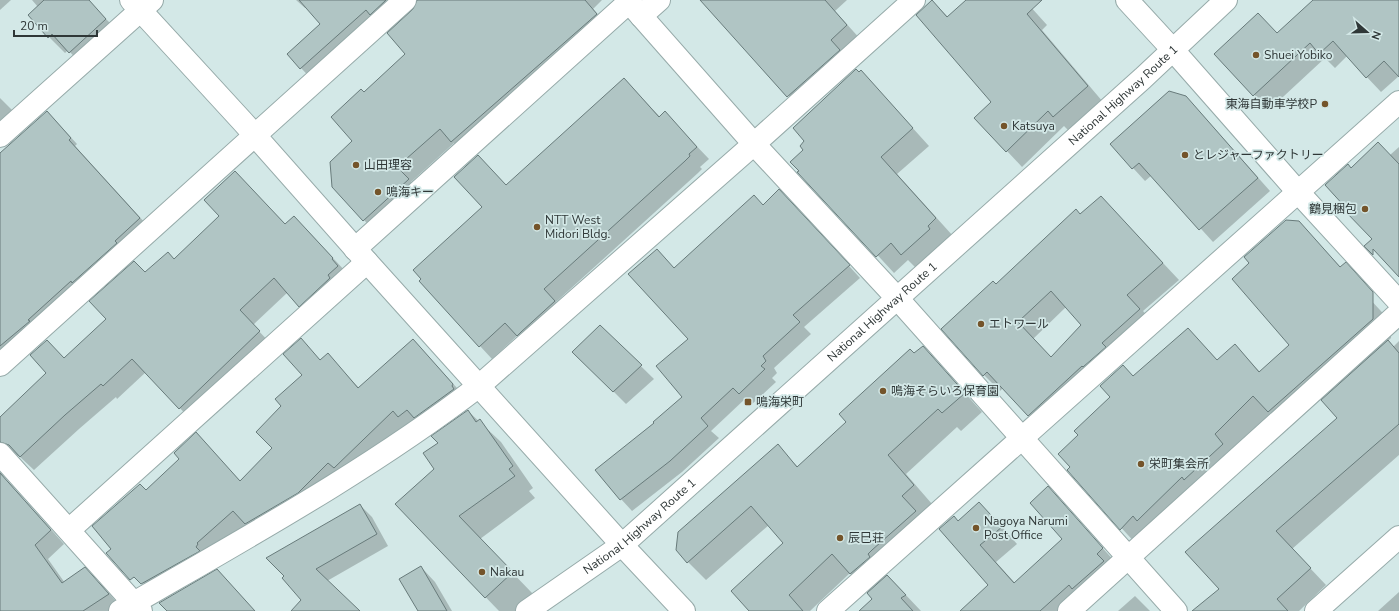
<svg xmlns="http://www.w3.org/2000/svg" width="1399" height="611" font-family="'Nunito Sans','Noto Sans JP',sans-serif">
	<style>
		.shadow { fill: #0003; fill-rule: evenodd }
		.building { fill: #b0c5c4; stroke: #687b7b; fill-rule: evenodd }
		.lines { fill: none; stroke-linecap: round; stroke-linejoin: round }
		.street-casing { stroke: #96aaa9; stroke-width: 24 }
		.secondary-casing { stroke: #96aaa9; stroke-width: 24 }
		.primary-casing { stroke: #96aaa9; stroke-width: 24 }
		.highway-casing { stroke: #96aaa9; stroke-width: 24 }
		.street { stroke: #fff; stroke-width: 22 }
		.secondary { stroke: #fff; stroke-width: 22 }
		.primary { stroke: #fff; stroke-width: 22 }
		.highway { stroke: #fff; stroke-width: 22 }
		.poi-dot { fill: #74542a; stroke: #d3e8e7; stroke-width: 1.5 }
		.labels { text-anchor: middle; stroke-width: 3.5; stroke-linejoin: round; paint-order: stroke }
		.poi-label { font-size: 12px; fill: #2f3737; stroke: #d3e8e7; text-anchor: start }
		.street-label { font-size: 12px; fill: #2f3737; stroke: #d3e8e7 }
	</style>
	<rect width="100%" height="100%" fill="#d3e8e7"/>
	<g class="shadow">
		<path d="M0 0H11L0 10Z"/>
		<path d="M32 0H79L92 5 122 35 86 69 68 50 65 53 49 37 38 7Z"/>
		<path d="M296 0H416L410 6 414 10 457 0H602L593 9 611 29 466 156 454 143 411 182 422 194 378 235 364 220 354 141 364 93 407 54 385 28 319 87 301 68 321 24 306 7 305 8Z"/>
		<path d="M702 0H847L835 11 862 41 804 112Z"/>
		<path d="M968 0H1034L1029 5 1047 25 1042 30 1103 102 1069 131 1064 126 1022 167 1007 151 993 102 932 1 948 17Z"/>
		<path d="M1314 0H1399V76L1381 92 1347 56 1335 68 1325 58 1269 110 1216 54 1278 34Z"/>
		<path d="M861 71 929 146 897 174 953 236 919 271 908 260 894 273 800 171 805 150Z"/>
		<path d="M624 79 660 117 665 113 709 159 700 167 702 169 698 173 556 302 566 314 530 347 518 335 492 359 420 281 484 207 478 156 507 186Z"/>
		<path d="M0 98 12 110 0 121Z"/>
		<path d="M1198 110 1270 191 1213 242 1152 175 1145 181 1111 144Z"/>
		<path d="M53 118 77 144 75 146 146 224 0 357V154Z"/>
		<path d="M1399 147V276L1368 244 1373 239 1347 208 1351 169 1390 155Z"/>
		<path d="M235 172 286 225 308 231 346 272 313 320 288 292 253 325 273 346 193 422 146 372 117 399 116 397 79 429 34 470 19 456 11 455 1 471 4 477 64 544 48 559 65 583 99 582 122 608 117 611H0V419L107 319 146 273 174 260 221 216Z"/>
		<path d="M1101 197 1179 280 1143 311 1156 326 1045 431 1003 388 1000 391 984 375 943 329ZM1066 307 1083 325 1051 358 1033 339Z"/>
		<path d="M791 202 860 278 804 327 811 334 774 368 777 373 772 378 776 382 751 405 745 399 711 431 719 438 682 472 632 511 621 499 656 423 683 397 690 339 674 269 763 206Z"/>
		<path d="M1299 222 1391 322V338L1388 341 1393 347 1399 341V455L1292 549 1326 585 1299 611H1194L1220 590 1338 418 1323 400 1322 398 1287 430 1272 415 1139 547 1068 470 1071 467 1079 435 1133 377 1188 329 1218 361 1235 345 1260 372 1291 345Z"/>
		<path d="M600 326 654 379 626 404 574 352Z"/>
		<path d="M301 340 321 361 328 355 359 388 413 340 468 400 158 599 111 549 93 526 146 491 181 459 196 434 240 481 274 448 283 406 303 375Z"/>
		<path d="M923 347 982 412 961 431 957 427 906 474 932 504 886 574 921 611H864L873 599 869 592 850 573 810 611H750L784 543 769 525 706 580 688 562 777 446 798 467 848 422Z"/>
		<path d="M468 411 501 442 533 488 529 491 535 498 480 539 533 594 516 611H499L396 504 435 469 439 443Z"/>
		<path d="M1048 488 1118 565 1083 611H962L989 585 959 522 979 504 996 520 1017 544 996 562 1015 583 1064 539Z"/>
		<path d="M360 505 372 517 388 546 327 581 359 611H292L303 600 283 578Z"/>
		<path d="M421 567 435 582 452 611H419Z"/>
		<path d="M1399 592V611H1378Z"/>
		<path d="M1135 596 1150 611H1118Z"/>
	</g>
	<g class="building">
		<path d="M44 0H89L106 19 69 53 52 34 48 38 28 15Z"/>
		<path d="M299 0H386L370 15 366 10 300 69 287 54 320 24Z"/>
		<path d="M417 0H585L597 14 451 142 440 129 397 167 409 179 363 221 332 187 330 162 352 141 331 117 361 89 364 92 405 54 387 33 413 9Z"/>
		<path d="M700 0H825L847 25 831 40 840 50 787 97Z"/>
		<path d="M932 0 947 17 966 0H1042L1027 14 1088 86 1053 117 1048 111 1006 152 974 118 991 102 916 15Z"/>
		<path d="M1313 0H1399V77L1384 61 1366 78 1333 41 1319 54 1310 43 1253 96 1214 54 1258 13 1277 33Z"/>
		<path d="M856 69 859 72 861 70 913 128 881 157 936 218 928 226 930 229 901 255 891 243 876 257 797 172 799 171 790 162 803 150 800 146 804 141 793 128Z"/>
		<path d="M624 78 659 117 665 111 697 147 689 154 690 156 685 161 544 289 555 301 521 332 517 336 505 323 479 347 419 281 421 279 413 270 482 207 454 177 478 155 506 185Z"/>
		<path d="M1169 91 1186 96 1258 178 1199 230 1139 163 1132 169 1110 144Z"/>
		<path d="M47 111 71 138 69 140 140 218 115 241 117 243 72 283 71 281 28 320 30 321 0 346V153Z"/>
		<path d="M1378 142 1399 164V277L1373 249V255L1364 246 1372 239 1344 210 1346 208 1325 185 1348 164 1351 168Z"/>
		<path d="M235 171 285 224 294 216 333 258 332 259 338 266 328 275 330 278 299 307 274 278 240 310 260 331 179 409 132 359 103 386 101 384 65 415 20 457 9 445 0 442V417L46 373 30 355 47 340 64 358 106 319 89 301 134 261 145 272 168 252 174 259 219 216 204 200Z"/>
		<path d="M779 189 850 265 793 315 800 322 763 356 766 361 761 366 765 369 739 394 733 388 701 418 708 426 670 461 620 500 595 470 654 423 653 422 682 397 656 366 688 339 628 274 657 249 674 268 754 195 763 205Z"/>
		<path d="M1101 196 1163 263 1127 295 1140 309 1102 343 1106 347 1083 367 1082 366 1028 416 987 372 983 376 941 329 993 281 996 284 1076 209 1080 214ZM1051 291 1081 325 1051 357 1018 322Z"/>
		<path d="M1286 220 1299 221 1340 267 1346 262 1373 292V319L1268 412 1253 396 1215 434 1223 444 1184 480 1182 477 1137 521 1133 516 1120 530 1067 470 1070 467 1058 454 1078 435 1074 431 1110 397 1100 386 1123 365 1133 376 1188 328 1217 360 1235 344 1259 372 1289 345 1232 279 1249 263 1244 257Z"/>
		<path d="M600 325 642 365 613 392 572 352Z"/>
		<path d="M301 338 320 360 328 353 358 388 413 339 453 384 452 386 454 389 414 418 407 410 398 417 393 411 334 468 328 463 298 493 245 524 233 511 197 543 198 544 196 547 200 551 141 584 134 577 130 580 106 553 111 549 92 526 140 484 146 490 179 459 174 453 196 432 240 481 272 448 256 432 281 406 275 399 302 375 283 354Z"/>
		<path d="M1388 340 1399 353V424L1276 531 1311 568 1277 599 1288 611H1192L1219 589 1185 552 1337 418 1321 400Z"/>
		<path d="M923 346 965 393 942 413 938 409 888 455 914 485 902 496 916 511 872 550 868 554 870 557 850 574 832 554 789 595 803 611H749L731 591 783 543 751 506 687 563 676 550 678 532 778 444 797 467 846 422 839 414 910 349 914 353Z"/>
		<path d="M468 410 476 422 480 419 513 466 509 469 515 476 459 516 513 572 485 598 395 504 434 469 423 453 438 443 431 436Z"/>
		<path d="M0 473 51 530 35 545 62 583 85 567 109 594 83 611H0Z"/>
		<path d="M1048 486 1103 548 1097 554 1104 561 1072 589 1069 585 1040 611H960L988 585 939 529 954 516 958 521 979 502 1002 527 980 545 1014 583 1062 539 1030 503Z"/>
		<path d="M360 504 377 534 316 569 360 611H291L301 600 282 578 284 576 266 558Z"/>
		<path d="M421 566 447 611H418L399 579Z"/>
		<path d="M217 569 255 611H167L159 603Z"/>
		<path d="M887 575 906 595 901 598 913 611H859L872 599 867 593Z"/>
	</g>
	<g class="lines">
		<g class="street-casing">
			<g id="street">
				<path d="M627 0 754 144 897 298 1176 611"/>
				<path d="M641 16 659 0"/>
				<path d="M1173 50 1298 192 1399 302"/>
				<path d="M0 136 152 0"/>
				<path d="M355 249 629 2"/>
				<path d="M0 365 405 0"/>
				<path d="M0 454 141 611"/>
				<path d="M69 530 367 262"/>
				<path d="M120 611C242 540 367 472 479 386L754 144 914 0"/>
				<path d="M828 611 1399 102"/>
				<path d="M1069 611 1399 313"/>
				<path d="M1316 611 1399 537"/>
			</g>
		</g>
		<g class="secondary-casing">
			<path id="secondary" d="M131 0 243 122 367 262 622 545 684 611"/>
		</g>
		<g class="primary-casing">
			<path id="primary" d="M1127 0 1173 50"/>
		</g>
		<g class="highway-casing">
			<g id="highway">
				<path id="s1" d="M527 611 622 545 1143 78 1226 0"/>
			</g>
		</g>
		<use href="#street" class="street"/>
		<use href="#secondary" class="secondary"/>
		<use href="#primary" class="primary"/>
		<use href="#highway" class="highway"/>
	</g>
	<g class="poi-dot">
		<circle cx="1256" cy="55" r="4"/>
		<circle cx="1325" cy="104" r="4"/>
		<circle cx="1004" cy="126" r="4"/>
		<circle cx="1185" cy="155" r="4"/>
		<circle cx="356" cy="165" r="4"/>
		<circle cx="378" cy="192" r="4"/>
		<circle cx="1365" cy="209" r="4"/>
		<circle cx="537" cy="227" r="4"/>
		<circle cx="981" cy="324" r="4"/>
		<circle cx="883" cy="391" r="4"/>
		<rect x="744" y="398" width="8" height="8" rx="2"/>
		<circle cx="1141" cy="464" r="4"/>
		<circle cx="976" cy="528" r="4"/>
		<circle cx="840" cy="538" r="4"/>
		<circle cx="482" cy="572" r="4"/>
	</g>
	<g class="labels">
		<g class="poi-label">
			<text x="1264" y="59">Shuei Yobiko</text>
			<text x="1317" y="108" text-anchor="end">東海自動車学校P</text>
			<text x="1012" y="130">Katsuya</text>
			<text x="1193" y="159">とレジャーファクトリー</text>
			<text x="364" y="169">山田理容</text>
			<text x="386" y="196">鳴海キー</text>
			<text x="1357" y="213" text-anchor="end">鶴見梱包</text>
			<text x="545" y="224">NTT West<tspan x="545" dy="14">Midori Bldg.</tspan></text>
			<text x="989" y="328">エトワール</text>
			<text x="891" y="395">鳴海そらいろ保育園</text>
			<text x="756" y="406">鳴海栄町</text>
			<text x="1149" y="468">栄町集会所</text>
			<text x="984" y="525">Nagoya Narumi<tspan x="984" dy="14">Post Office</tspan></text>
			<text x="848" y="542">辰巳荘</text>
			<text x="490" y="576">Nakau</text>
		</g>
		<g class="street-label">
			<text dy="4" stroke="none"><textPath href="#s1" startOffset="789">National Highway Route 1</textPath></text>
			<text dy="4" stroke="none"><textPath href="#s1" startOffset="465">National Highway Route 1</textPath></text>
			<text dy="4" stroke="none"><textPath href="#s1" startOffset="141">National Highway Route 1</textPath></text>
		</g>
	</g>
	<g transform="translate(1367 32) rotate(110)" stroke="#d3e8e7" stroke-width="3" paint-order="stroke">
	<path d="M0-3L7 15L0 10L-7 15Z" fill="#2f3737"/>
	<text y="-6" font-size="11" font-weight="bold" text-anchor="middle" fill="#2f3737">N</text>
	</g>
	<path d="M14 30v6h83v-6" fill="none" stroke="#2f3737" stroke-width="2"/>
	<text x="20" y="30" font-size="12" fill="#2f3737" stroke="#d3e8e7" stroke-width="3" paint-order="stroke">20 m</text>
</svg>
